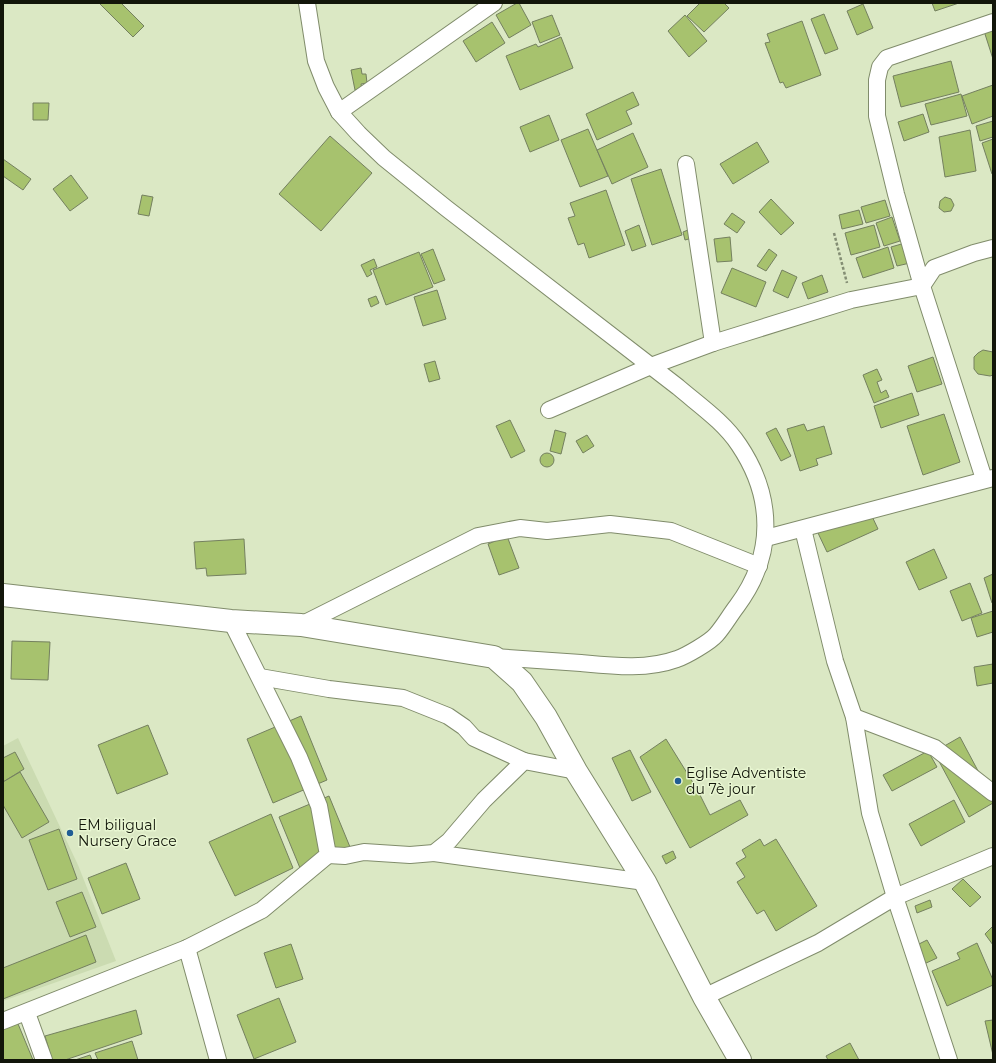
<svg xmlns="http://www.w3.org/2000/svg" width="996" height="1063" font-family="Montserrat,sans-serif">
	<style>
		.built { fill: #cbdbb1 }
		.building { fill: #a7c26e; stroke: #74805f }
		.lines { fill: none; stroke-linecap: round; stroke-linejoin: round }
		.street-casing { stroke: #808c6b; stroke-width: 18 }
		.secondary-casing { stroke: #808c6b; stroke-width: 24 }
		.path { stroke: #848e74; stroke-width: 2.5; stroke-dasharray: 3 2; stroke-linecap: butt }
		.street { stroke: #fff; stroke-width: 16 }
		.secondary { stroke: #fff; stroke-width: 22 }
		.poi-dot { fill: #215d94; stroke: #e8f6d1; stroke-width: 1.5 }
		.labels { text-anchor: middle; stroke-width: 3; stroke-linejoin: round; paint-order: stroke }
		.poi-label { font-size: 14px; fill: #12160a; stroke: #e8f6d1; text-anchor: start }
	</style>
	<rect width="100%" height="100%" fill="#dbe8c4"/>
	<path class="built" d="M18 738 78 865 116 961 3 1001V746Z"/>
	<g class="building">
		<path d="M99 3H121L144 26 133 37Z"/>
		<path d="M517 3H519L531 25 509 38 496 15Z"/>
		<path d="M700 3H724L729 8 704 32 687 16Z"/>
		<path d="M932 3H959L935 11Z"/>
		<path d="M863 4 873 28 857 35 847 11Z"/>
		<path d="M824 14 838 49 825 54 811 19Z"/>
		<path d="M552 15 560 35 540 43 532 22Z"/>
		<path d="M685 15 707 41 689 57 668 31Z"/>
		<path d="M802 21 821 75 786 88 783 82 780 83 765 43 770 42 767 34Z"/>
		<path d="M492 22 505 43 476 62 463 41Z"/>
		<path d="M993 28V59L984 31Z"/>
		<path d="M561 37 573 68 520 90 506 56 536 44 538 47Z"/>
		<path d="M951 61 959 92 901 107 893 76Z"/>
		<path d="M361 68 362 74H366L367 83 361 84 362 89 355 90 351 70Z"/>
		<path d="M993 85V116L972 124 962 96Z"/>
		<path d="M633 92 639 105 626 111 632 124 597 140 586 114Z"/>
		<path d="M961 94 967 116 931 125 925 104Z"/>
		<path d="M33 103H49L48 120H33Z"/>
		<path d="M923 114 929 132 904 141 898 122Z"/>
		<path d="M549 115 559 140 530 152 520 127Z"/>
		<path d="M993 121V137L980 141 976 126Z"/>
		<path d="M588 129 608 176 580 187 561 140Z"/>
		<path d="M970 130 976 171 945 177 939 137Z"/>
		<path d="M633 133 648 167 612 184 597 150Z"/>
		<path d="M330 136 372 173 321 231 279 194Z"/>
		<path d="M993 139V173L992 174 982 143Z"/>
		<path d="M757 142 769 162 733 184 720 164Z"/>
		<path d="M3 159 31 179 23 190 3 176Z"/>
		<path d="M661 169 682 235 652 245 631 179Z"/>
		<path d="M71 175 88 198 70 211 53 189Z"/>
		<path d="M606 190 625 245 589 258 584 243 578 245 568 218 575 216 570 203Z"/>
		<path d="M142 195 153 197 149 216 138 214Z"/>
		<path d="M945 197 951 199 954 205 951 211 944 212 939 208 940 201Z"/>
		<path d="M771 199 794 223 781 235 759 212Z"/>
		<path d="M885 200 890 216 866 223 861 207Z"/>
		<path d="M859 210 863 224 842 229 839 215Z"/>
		<path d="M732 213 745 222 737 233 724 224Z"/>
		<path d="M892 217 900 241 884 246 876 223Z"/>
		<path d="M639 225 646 246 632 251 625 231Z"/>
		<path d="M874 225 880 247 851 255 845 233Z"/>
		<path d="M693 228 696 237 685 240 683 232Z"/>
		<path d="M730 237 732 261 717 262 714 239Z"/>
		<path d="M905 243 910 263 897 266 891 247Z"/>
		<path d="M888 247 894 268 863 278 856 258Z"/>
		<path d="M433 249 445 280 434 284 421 254Z"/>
		<path d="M769 249 777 255 766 271 757 266Z"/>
		<path d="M419 252 433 287 386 305 373 270Z"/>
		<path d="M374 259 377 267 370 270 372 274 367 277 361 265Z"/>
		<path d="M732 268 766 282 756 307 721 293Z"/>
		<path d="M782 270 797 277 788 298 773 291Z"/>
		<path d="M822 275 828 292 808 299 802 283Z"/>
		<path d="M437 290 446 319 423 326 414 297Z"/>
		<path d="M376 296 379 303 371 307 368 299Z"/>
		<path d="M983 350 993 352V375L990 376 978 374 974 369V357L978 353Z"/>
		<path d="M933 357 942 384 917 392 908 366Z"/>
		<path d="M435 361 440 379 429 382 424 364Z"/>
		<path d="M877 369 882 380 877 382 881 393 886 390 889 397 874 403 863 375Z"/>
		<path d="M912 393 919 415 881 428 874 406Z"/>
		<path d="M944 414 960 462 923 475 907 426Z"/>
		<path d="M510 420 525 451 511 458 496 426Z"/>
		<path d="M804 424 807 431 824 426 832 454 816 459 818 465 800 471 787 429Z"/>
		<path d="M776 428 791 456 781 461 766 433Z"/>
		<path d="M555 430 566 433 561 454 550 451Z"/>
		<path d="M587 435 594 446 583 453 576 441Z"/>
		<circle cx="547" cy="460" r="7"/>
		<path d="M869 510 878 529 827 552 818 533Z"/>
		<path d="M507 536 519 568 499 575 488 544Z"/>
		<path d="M244 539 246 574 207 576 206 568 196 569 194 542Z"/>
		<path d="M934 549 947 578 919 590 906 562Z"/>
		<path d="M993 574V603H992L984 578Z"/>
		<path d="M970 583 982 613 962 621 950 591Z"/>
		<path d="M993 611V632L977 637 971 618Z"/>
		<path d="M12 641 50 642 48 680 11 679Z"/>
		<path d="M993 664V683L977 686 974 667Z"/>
		<path d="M301 716 327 780 273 803 247 739Z"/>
		<path d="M148 725 168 774 117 794 98 745Z"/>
		<path d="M960 737 993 799V803L969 817 934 752Z"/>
		<path d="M666 739 697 789 710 815 740 800 748 815 690 848 640 757Z"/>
		<path d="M630 750 651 792 632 801 612 758Z"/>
		<path d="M928 751 937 767 892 791 883 775Z"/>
		<path d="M15 752 24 769 3 782V758Z"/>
		<path d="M20 772 49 822 22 838 3 805V782Z"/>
		<path d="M329 796 350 847 300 868 279 817Z"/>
		<path d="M954 800 965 822 921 846 909 824Z"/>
		<path d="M271 814 293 868 235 896 209 842Z"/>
		<path d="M59 829 77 879 48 890 29 840Z"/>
		<path d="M760 839 764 846 776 839 817 906 776 931 764 910 757 914 737 882 745 877 736 863 746 857 742 850Z"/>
		<path d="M673 851 676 858 666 864 662 856Z"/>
		<path d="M126 863 140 899 102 914 88 878Z"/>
		<path d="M963 879 981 897 970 907 952 889Z"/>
		<path d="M82 892 96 927 70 937 56 902Z"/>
		<path d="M930 900 932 907 917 913 915 906Z"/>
		<path d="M993 926V945L985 934Z"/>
		<path d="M86 935 96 962 3 999V968Z"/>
		<path d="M927 940 937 958 924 964 915 946Z"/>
		<path d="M977 943 993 980V985L947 1006 932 971 960 959 957 953Z"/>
		<path d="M291 944 303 979 276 988 264 953Z"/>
		<path d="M279 998 296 1042 254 1059 237 1015Z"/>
		<path d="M136 1010 142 1034 65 1060H52L45 1036Z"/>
		<path d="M16 1019 33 1060H3V1024Z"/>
		<path d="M993 1020V1055L985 1021Z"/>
		<path d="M132 1041 138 1060H98L95 1053Z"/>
		<path d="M850 1043 859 1060H828L826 1056Z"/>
		<path d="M90 1055 92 1060H75Z"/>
	</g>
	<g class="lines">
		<g class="street-casing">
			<g id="street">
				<path d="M307 3 316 61 326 87 339 112 359 134 384 158 446 208 678 387C699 405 724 422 739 445 774 497 775 555 737 606 730 615 724 626 716 635 710 642 686 656 677 659 647 670 613 666 581 663 552 661 523 659 494 657"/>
				<path d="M339 112 494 3"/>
				<path d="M686 164 713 343"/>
				<path d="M549 410 651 366 713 343 851 300 922 286 934 268 974 253 993 248"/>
				<path d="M984 479 922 286 896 194 877 116V80L880 67 887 58 993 22"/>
				<path d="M803 529 835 661 854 717 870 813 895 897 949 1060"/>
				<path d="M766 538 993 478"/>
				<path d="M301 625 478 536 520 528 547 531 610 524 671 531 759 566"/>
				<path d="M260 677 329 689 403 698 448 716 464 727 474 738 524 761"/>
				<path d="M854 717 935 748 993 793"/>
				<path d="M434 853 645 882"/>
				<path d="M328 855 345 856 364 852 410 855 434 853 449 841 484 800 524 761 576 771"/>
				<path d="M187 948 218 1060"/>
				<path d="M704 997 818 943 895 897 993 856"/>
				<path d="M27 1013 44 1060"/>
				<path d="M3 1021 187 948 262 910 328 855 319 806 299 757 231 621"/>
			</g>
		</g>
		<g class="secondary-casing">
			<path id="secondary" d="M3 595 231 621 301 625 494 657 522 682 546 717 576 771 645 882 704 997 740 1060"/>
		</g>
		<path class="path" d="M834 233 847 283"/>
		<use href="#street" class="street"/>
		<use href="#secondary" class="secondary"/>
	</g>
	<g class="poi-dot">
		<circle cx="678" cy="781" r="4"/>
		<circle cx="70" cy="833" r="4"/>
	</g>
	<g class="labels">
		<g class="poi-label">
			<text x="686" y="778">Eglise Adventiste<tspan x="686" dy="16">du 7è jour</tspan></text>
			<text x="78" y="830">EM biligual<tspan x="78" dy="16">Nursery Grace</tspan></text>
		</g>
	</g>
	<rect width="996" height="1063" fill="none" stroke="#12160a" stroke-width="8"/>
</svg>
